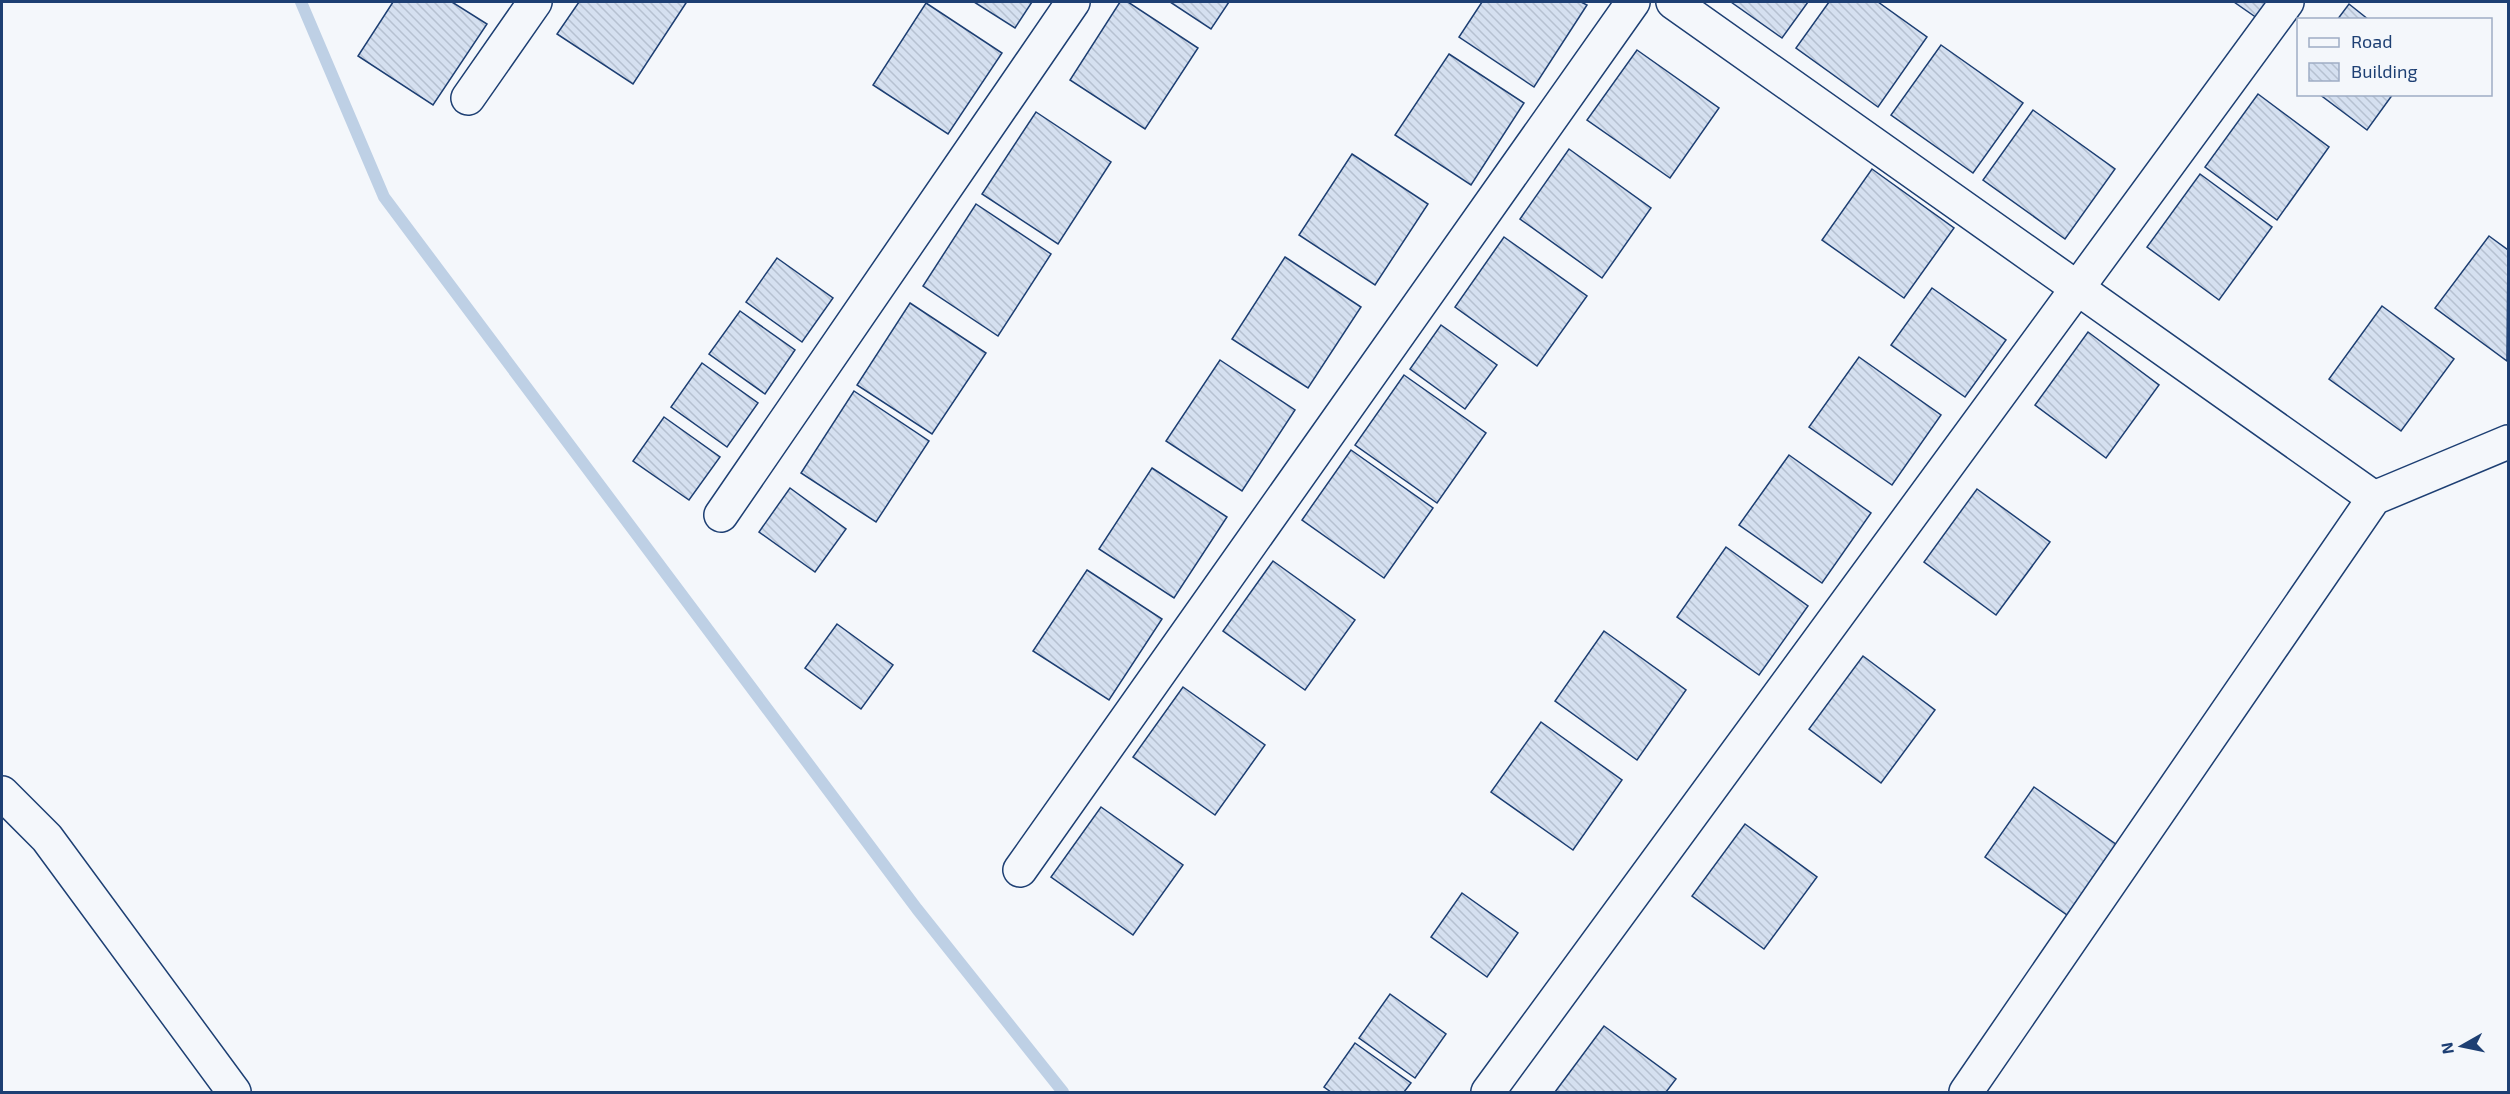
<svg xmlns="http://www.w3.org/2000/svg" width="2510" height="1094" font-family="'Exo 2',sans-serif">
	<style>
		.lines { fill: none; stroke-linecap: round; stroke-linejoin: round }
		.stream { stroke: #bed0e5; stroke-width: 12 }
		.building { fill: url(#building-back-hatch); stroke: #1d3f73; stroke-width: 1.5 }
		.street-casing { stroke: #1d3f73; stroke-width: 36 }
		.street { stroke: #f4f7fb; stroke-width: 33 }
	</style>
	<defs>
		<pattern id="building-back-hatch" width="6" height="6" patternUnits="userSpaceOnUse" patternTransform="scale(1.5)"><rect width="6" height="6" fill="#d5e0f0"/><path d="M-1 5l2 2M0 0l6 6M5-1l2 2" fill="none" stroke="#b6c1d1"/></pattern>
	</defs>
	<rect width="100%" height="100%" fill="#f4f7fb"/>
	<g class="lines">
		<path class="stream" d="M301 2 384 197 917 909 1063 1092"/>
	</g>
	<g class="building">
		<path d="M393 2H452L487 24 433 105 358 56Z"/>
		<path d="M579 2H684L686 3 633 84 557 34Z"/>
		<path d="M974 2H1032L1015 28Z"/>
		<path d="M1120 2H1128L1198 48 1145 129 1070 80Z"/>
		<path d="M1170 2H1229L1211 29Z"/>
		<path d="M1482 2H1581L1587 5 1534 87 1459 37Z"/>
		<path d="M1731 2H1808L1782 38Z"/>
		<path d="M1829 2H1878L1927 37 1878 107 1796 48Z"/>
		<path d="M2234 2H2268L2257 18Z"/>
		<path d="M926 3 1002 53 948 134 873 85Z"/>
		<path d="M2349 4 2369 20H2337Z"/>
		<path d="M1941 45 2023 103 1973 173 1891 115Z"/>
		<path d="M1637 50 1719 108 1670 178 1587 120Z"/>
		<path d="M1449 54 1524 103 1471 185 1395 135Z"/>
		<path d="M2258 94 2329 147 2277 220 2205 167Z"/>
		<path d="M2319 94H2393L2367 130Z"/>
		<path d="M2033 110 2115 169 2065 239 1983 180Z"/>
		<path d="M1036 112 1111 162 1058 244 982 194Z"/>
		<path d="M1569 149 1651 208 1602 278 1520 219Z"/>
		<path d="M1352 154 1428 204 1375 285 1299 235Z"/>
		<path d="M1872 169 1954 228 1904 298 1822 240Z"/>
		<path d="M2200 174 2272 227 2219 300 2147 247Z"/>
		<path d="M976 204 1051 254 998 336 923 286Z"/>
		<path d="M2489 236 2508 250 2507 361 2435 308Z"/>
		<path d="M1504 237 1587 296 1537 366 1455 307Z"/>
		<path d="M1285 257 1361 307 1308 388 1232 339Z"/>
		<path d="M777 258 833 298 802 342 746 302Z"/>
		<path d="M1932 288 2006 340 1965 397 1891 345Z"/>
		<path d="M910 303 986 353 932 434 857 385Z"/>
		<path d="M2382 306 2454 359 2401 431 2329 379Z"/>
		<path d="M740 311 795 350 765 394 709 354Z"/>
		<path d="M1441 325 1497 365 1465 409 1410 369Z"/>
		<path d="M2088 332 2159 385 2106 458 2035 405Z"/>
		<path d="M1859 357 1941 415 1892 485 1809 427Z"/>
		<path d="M1220 360 1295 410 1242 491 1166 441Z"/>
		<path d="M702 363 758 403 727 447 671 407Z"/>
		<path d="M1404 375 1486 433 1437 503 1355 445Z"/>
		<path d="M854 391 929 441 876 522 801 473Z"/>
		<path d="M664 417 720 457 689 500 633 461Z"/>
		<path d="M1351 450 1433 508 1384 578 1302 520Z"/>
		<path d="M1789 455 1871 513 1822 583 1739 525Z"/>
		<path d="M1152 468 1227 517 1174 598 1099 549Z"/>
		<path d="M790 488 846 529 815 572 759 532Z"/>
		<path d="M1977 489 2050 542 1996 615 1924 562Z"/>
		<path d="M1726 547 1808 606 1759 675 1677 617Z"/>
		<path d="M1273 561 1355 620 1305 690 1223 631Z"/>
		<path d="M1087 570 1162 619 1109 700 1033 651Z"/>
		<path d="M837 624 893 665 861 709 805 668Z"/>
		<path d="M1604 631 1686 690 1637 760 1555 701Z"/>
		<path d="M1863 656 1935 710 1881 783 1809 729Z"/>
		<path d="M1183 687 1265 745 1215 815 1133 757Z"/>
		<path d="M1541 722 1622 780 1573 850 1491 792Z"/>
		<path d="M2034 787 2117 845 2067 915 1985 857Z"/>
		<path d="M1101 807 1183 865 1133 935 1051 877Z"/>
		<path d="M1745 824 1817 877 1764 949 1692 896Z"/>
		<path d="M1462 893 1518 933 1487 977 1431 937Z"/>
		<path d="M1390 994 1446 1034 1415 1078 1359 1038Z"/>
		<path d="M1604 1026 1676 1079 1666 1092H1555Z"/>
		<path d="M1355 1043 1411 1083 1404 1092H1331L1324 1087Z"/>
	</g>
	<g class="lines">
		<g class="street-casing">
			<g id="street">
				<path d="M1673 2 2374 498"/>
				<path d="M468 98 535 2"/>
				<path d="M721 515 1073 2"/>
				<path d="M2 793 47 838 234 1092"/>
				<path d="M1020 870 1633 2"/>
				<path d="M1488 1092 2287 2"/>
				<path d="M1966 1092 2374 498 2508 442"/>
			</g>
		</g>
		<use href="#street" class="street"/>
	</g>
	<rect width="2510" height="1094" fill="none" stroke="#1d3f73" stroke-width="6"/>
	<rect x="2297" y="18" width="195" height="78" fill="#f4f7fb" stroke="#9eadc5" stroke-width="1.5"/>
	<rect x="2309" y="38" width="30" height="9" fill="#f4f7fb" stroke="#9eadc5" stroke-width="1.5"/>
	<text x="2351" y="48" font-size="18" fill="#1d3f73">Road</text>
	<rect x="2309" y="63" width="30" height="18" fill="url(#building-back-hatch)" stroke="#9eadc5" stroke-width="1.5"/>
	<text x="2351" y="78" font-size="18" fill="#1d3f73">Building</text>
	<g transform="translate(2462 1046) rotate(261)" stroke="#f4f7fb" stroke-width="4.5" paint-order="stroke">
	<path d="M0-4.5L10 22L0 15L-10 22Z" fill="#1d3f73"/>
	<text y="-9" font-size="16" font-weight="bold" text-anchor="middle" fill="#1d3f73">N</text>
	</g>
</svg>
